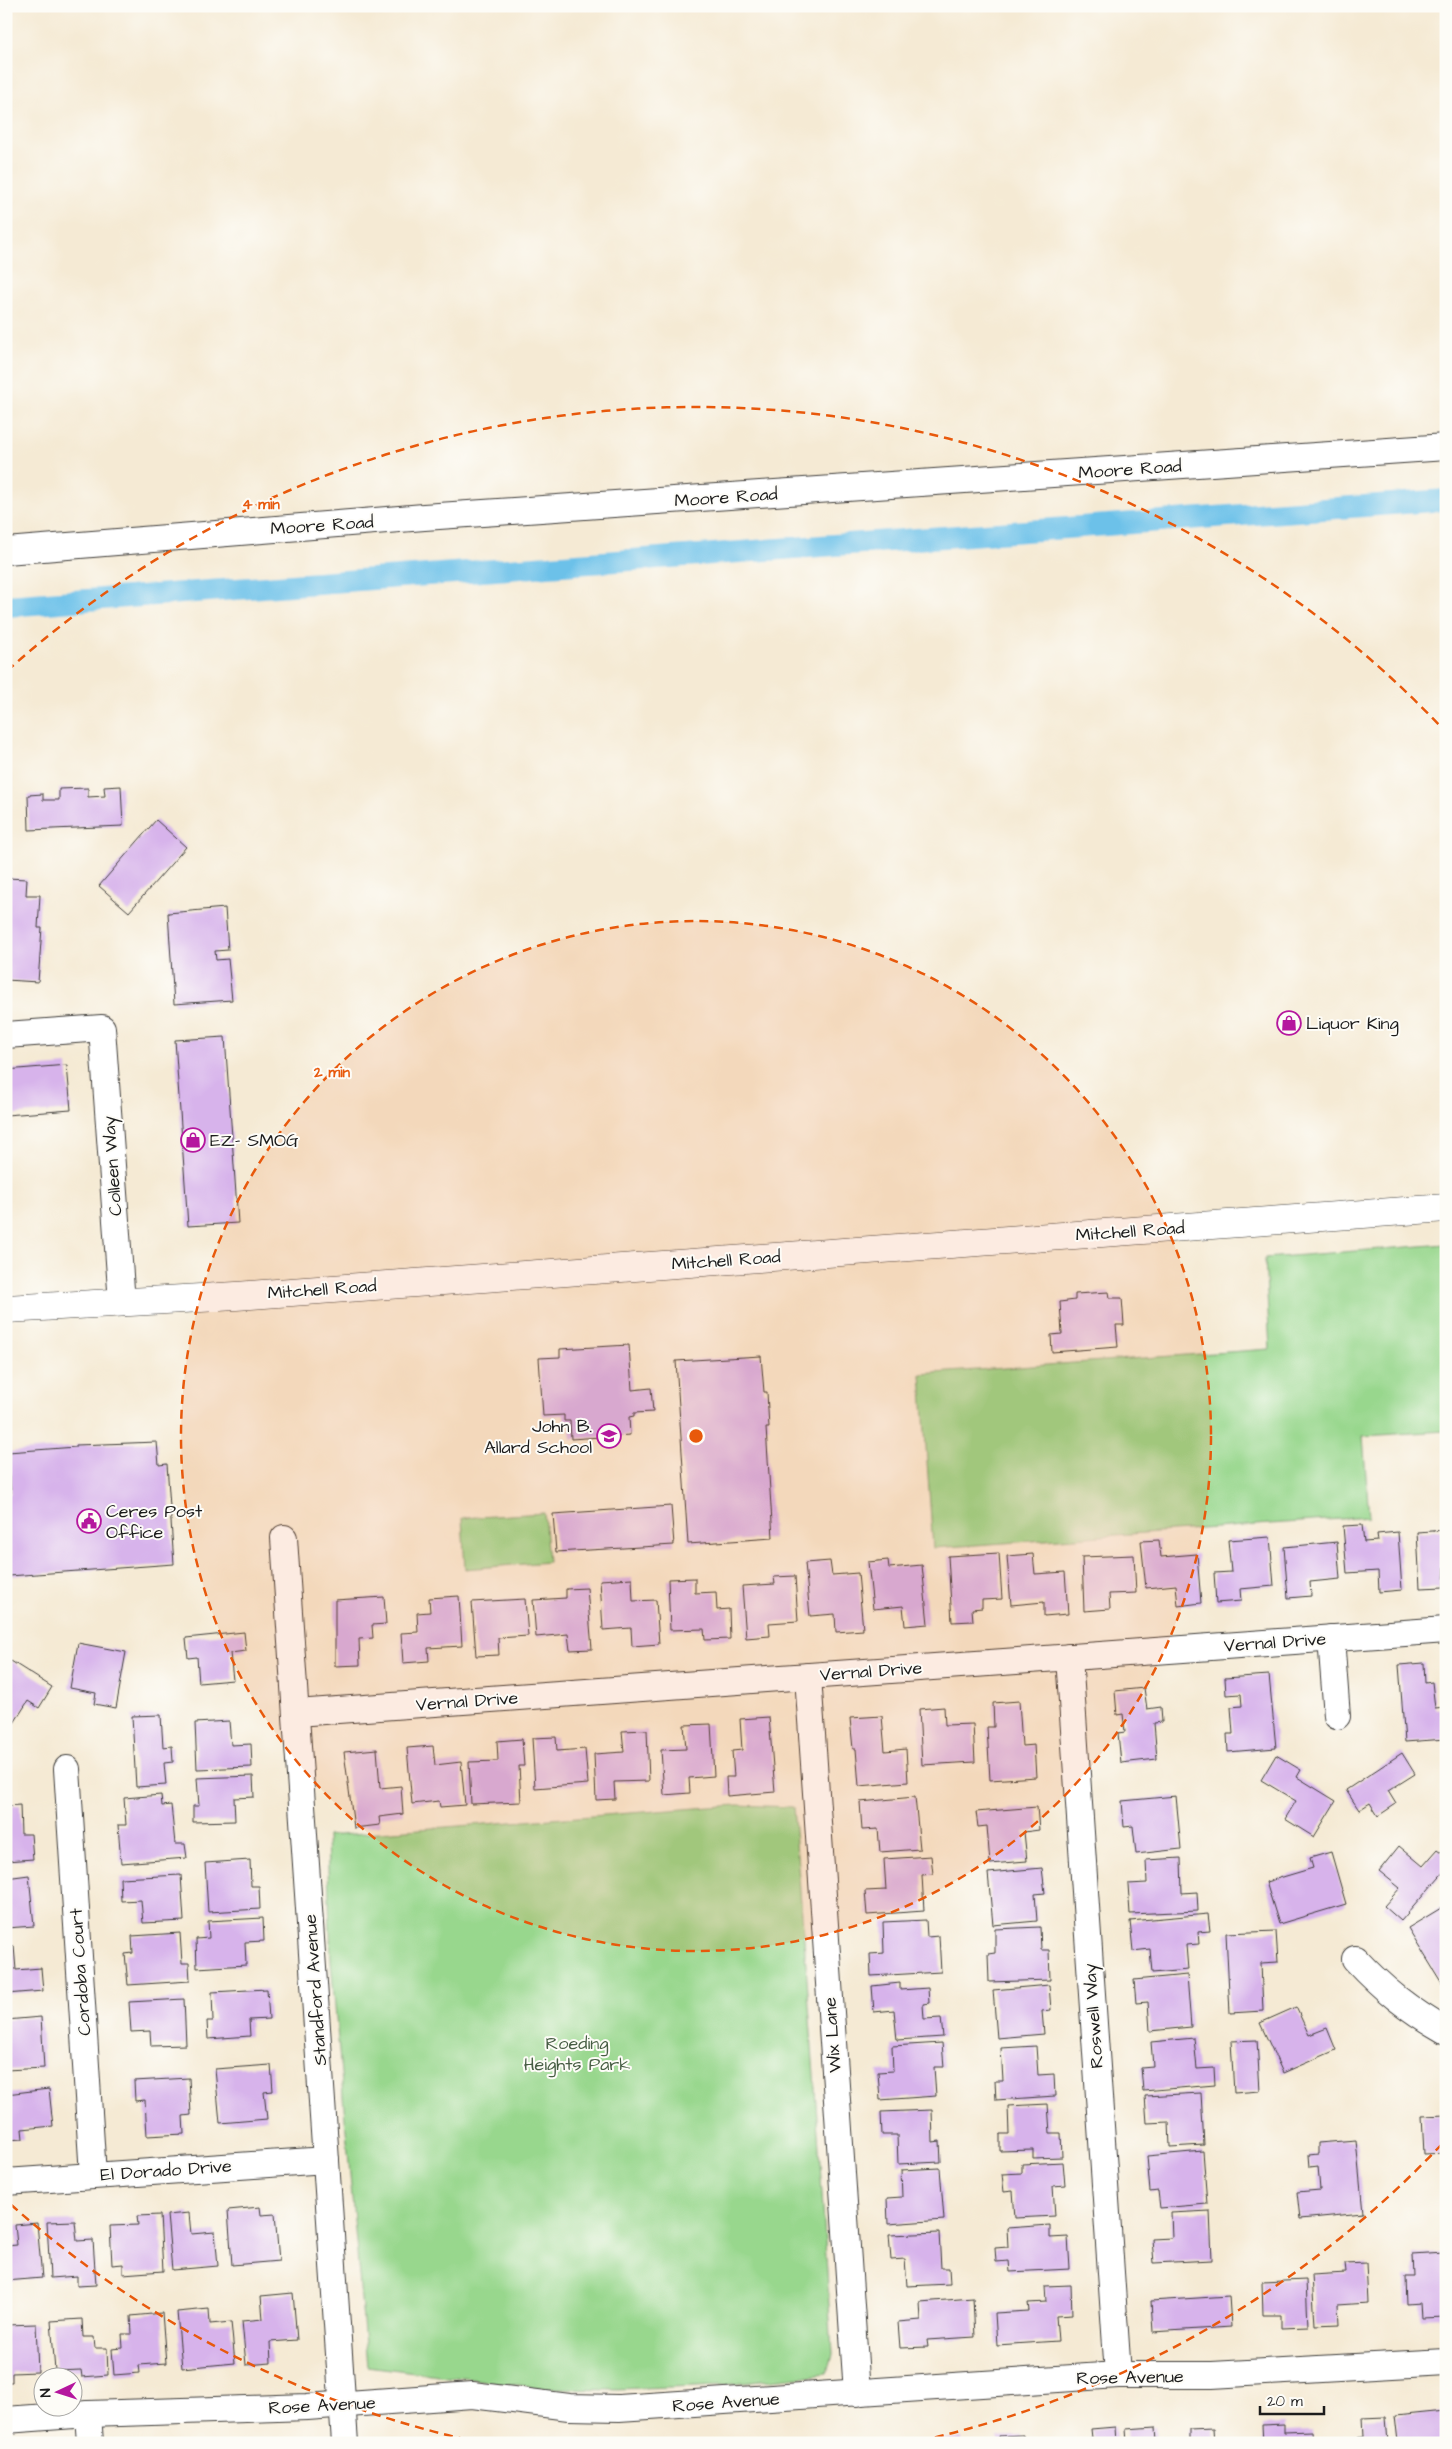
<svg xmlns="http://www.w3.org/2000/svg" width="1452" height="2449" font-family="'Architects Daughter',sans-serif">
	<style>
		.green { fill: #98d78d; stroke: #5a7a54 }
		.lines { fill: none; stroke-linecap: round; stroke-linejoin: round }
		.canal { stroke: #6cc1e9; stroke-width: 22 }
		.building { fill: #d7b3eb }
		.street-casing { stroke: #3d3b38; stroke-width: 28 }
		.secondary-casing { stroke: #3d3b38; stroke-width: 29 }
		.street { stroke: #fff; stroke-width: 26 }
		.secondary { stroke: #fff; stroke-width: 28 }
		.ring { fill: none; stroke: #e8590c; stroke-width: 2.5; stroke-dasharray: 9 6 }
		.labels { text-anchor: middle; stroke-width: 4; stroke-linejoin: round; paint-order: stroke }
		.street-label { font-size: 18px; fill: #1c1c1c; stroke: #fdfcf7 }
		.poi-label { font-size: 18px; fill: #1c1c1c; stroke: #fdfcf7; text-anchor: start }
		.park-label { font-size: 18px; fill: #475d44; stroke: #fdfcf7 }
		.centre { fill: #e8590c; stroke: #fdfcf7; stroke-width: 2.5 }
		.ring-label { font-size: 15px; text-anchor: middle; font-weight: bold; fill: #e8590c; stroke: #fdfcf7; stroke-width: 4; stroke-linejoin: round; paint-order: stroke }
	</style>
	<rect width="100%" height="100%" fill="#fdfcf7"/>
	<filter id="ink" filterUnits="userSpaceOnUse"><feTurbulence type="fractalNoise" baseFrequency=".02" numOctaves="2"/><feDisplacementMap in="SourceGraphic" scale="10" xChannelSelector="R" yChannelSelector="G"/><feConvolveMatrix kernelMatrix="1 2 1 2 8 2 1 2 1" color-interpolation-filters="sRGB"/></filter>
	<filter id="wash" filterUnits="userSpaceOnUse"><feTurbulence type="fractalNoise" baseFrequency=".0096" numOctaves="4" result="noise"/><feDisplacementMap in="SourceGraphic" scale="20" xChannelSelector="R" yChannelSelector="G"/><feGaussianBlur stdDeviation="1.12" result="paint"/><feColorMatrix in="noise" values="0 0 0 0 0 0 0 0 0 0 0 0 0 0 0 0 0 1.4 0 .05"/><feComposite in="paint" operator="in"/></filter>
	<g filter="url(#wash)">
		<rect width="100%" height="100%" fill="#f5ead4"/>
		<g class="green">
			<path d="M1446 1244V1431L1363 1436 1369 1517 933 1548 921 1374 1270 1349 1265 1258Z"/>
			<path d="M544 1513 548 1562 465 1569 462 1518Z"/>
			<path d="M737 1805 793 1807C809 1989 821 2171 832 2353L827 2374 724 2385 616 2389 543 2388 367 2366 331 1961 327 1836Z"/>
		</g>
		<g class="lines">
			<path class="canal" d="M6 606 1446 500"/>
		</g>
		<g id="blocks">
			<g class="building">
				<path d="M121 786 123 826 29 830 28 795 43 794V800H59V789L88 788V797L105 796 104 787Z"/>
				<path d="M156 820 186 847 129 912 99 886Z"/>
				<path d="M6 878 27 879 26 895H40L38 928H42L38 982 6 980Z"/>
				<path d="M225 908 228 950 215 951 216 960 228 959 232 1000 174 1004 168 913Z"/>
				<path d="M225 1037 238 1223 188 1226 175 1040Z"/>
				<path d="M67 1065 71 1110 6 1115V1070Z"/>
				<path d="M1109 1292 1110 1298H1122L1124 1325H1116L1118 1347 1052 1352 1051 1335 1062 1334 1060 1302 1075 1300V1294Z"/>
				<path d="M629 1345 632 1390 651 1388 653 1412 634 1413V1416L629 1417 630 1435 571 1439 570 1421H564V1415L543 1416 539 1358 560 1357V1349Z"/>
				<path d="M761 1356 764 1392H767L769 1428H766L773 1538 688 1544 676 1361Z"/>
				<path d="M157 1442 159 1465 167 1464 174 1564 9 1576 6 1549V1494L11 1493 8 1452 76 1447V1445Z"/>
				<path d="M671 1506 674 1545 556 1552 553 1514Z"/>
				<path d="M1362 1525 1364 1542 1378 1541 1377 1534 1398 1532 1402 1590 1379 1592 1378 1571 1347 1573 1343 1526Z"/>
				<path d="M1446 1530 1444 1587 1420 1588 1417 1532Z"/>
				<path d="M1270 1537 1274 1586 1240 1589 1241 1601 1216 1603 1214 1573 1231 1572 1228 1540Z"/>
				<path d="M1159 1540 1161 1557 1197 1554 1201 1603 1178 1606 1176 1585 1146 1588 1141 1541Z"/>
				<path d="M1337 1542 1340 1579 1310 1582 1311 1596 1288 1598 1284 1547Z"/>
				<path d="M999 1553 1002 1599 982 1600V1608L972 1609 973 1621 952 1622 948 1556Z"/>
				<path d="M1033 1554 1035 1574 1065 1572 1068 1614 1044 1616V1602L1011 1605 1007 1556Z"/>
				<path d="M1134 1555 1136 1593 1109 1594 1110 1609 1084 1611 1082 1557Z"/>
				<path d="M888 1560 889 1568 922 1565 928 1624 905 1626 903 1606 873 1609 868 1562Z"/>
				<path d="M830 1561 832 1575 858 1573 863 1630 836 1632 835 1614 810 1616 805 1563Z"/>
				<path d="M795 1576 798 1621 769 1623 770 1636 746 1638 742 1586 775 1584 774 1577Z"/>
				<path d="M632 1578 633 1601 656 1600 659 1644 632 1646 631 1628 603 1630 600 1580Z"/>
				<path d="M695 1578V1593L716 1592 717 1610 729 1609 730 1639 705 1640 704 1629 670 1630 668 1579Z"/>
				<path d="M587 1588 592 1649 570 1650 568 1634 536 1637 533 1600 566 1598V1589Z"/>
				<path d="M459 1596 462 1646 428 1648 429 1661 403 1663 401 1633 418 1632 417 1613 430 1612 429 1598Z"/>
				<path d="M384 1597 386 1624 372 1625 373 1638 359 1639 360 1665 335 1666V1600Z"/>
				<path d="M525 1599 528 1636 498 1638 499 1655 476 1656 472 1602Z"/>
				<path d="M244 1632 246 1651 230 1653 233 1680 199 1683 197 1657 188 1658 186 1638Z"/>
				<path d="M78 1643 126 1652 116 1708 94 1704 96 1693 70 1688Z"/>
				<path d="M11 1661 52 1687 39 1708 28 1701 14 1723 6 1718V1668Z"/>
				<path d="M1424 1663 1425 1683 1432 1682 1435 1708 1446 1707V1739L1405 1742 1399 1665Z"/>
				<path d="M1269 1675 1276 1748 1228 1752 1227 1734H1233L1231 1707 1242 1706 1241 1694 1226 1695 1225 1678Z"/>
				<path d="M1144 1688 1147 1709 1161 1707 1162 1722 1154 1723 1157 1759 1121 1763 1118 1733 1125 1732 1123 1714 1117 1715 1115 1691Z"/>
				<path d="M1019 1701 1022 1746 1034 1745 1036 1777 990 1780 987 1727H994L993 1703Z"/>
				<path d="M944 1707 945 1725 973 1724 975 1762 922 1765 919 1709Z"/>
				<path d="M161 1715 163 1747 172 1746 173 1762 164 1763 166 1785 136 1787 132 1716Z"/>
				<path d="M882 1716 885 1751 906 1749 908 1782 859 1786 856 1749H853L850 1718Z"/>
				<path d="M769 1717 775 1792 727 1796 726 1777H734L732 1751 742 1750 740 1719Z"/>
				<path d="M229 1721 231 1745 251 1744 252 1767 197 1769 195 1723Z"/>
				<path d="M711 1724 714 1776 689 1778 690 1793 664 1795 661 1750 686 1749 684 1725Z"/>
				<path d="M647 1730 649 1781 614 1782 615 1799 596 1800 594 1754 624 1752 622 1731Z"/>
				<path d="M556 1737 557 1751 585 1749 588 1784 535 1788 532 1738Z"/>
				<path d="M522 1739 524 1766H519L521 1802 471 1804 469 1762 498 1761 497 1741Z"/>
				<path d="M433 1746 435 1765 461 1762 465 1805 440 1807 439 1801 412 1804 407 1748Z"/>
				<path d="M377 1749 380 1788 401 1786 403 1814 379 1817 380 1825 354 1828 344 1752Z"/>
				<path d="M1402 1753 1415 1774 1388 1791 1396 1804 1378 1816 1370 1803 1359 1810 1346 1790Z"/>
				<path d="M1276 1755 1301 1770 1297 1777 1336 1801 1314 1837 1285 1819 1296 1801 1261 1780Z"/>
				<path d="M253 1776 254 1797 234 1798 235 1821 193 1822V1806H199L197 1778Z"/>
				<path d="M161 1795 162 1806 171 1805 175 1844H185L187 1858 121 1863 118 1825H126L124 1798Z"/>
				<path d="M1176 1796 1181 1849 1136 1854 1133 1826 1124 1827 1122 1801Z"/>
				<path d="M915 1797 920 1849 880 1852 878 1829 862 1830 860 1802Z"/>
				<path d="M20 1805 21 1834H31L33 1859 6 1861V1806Z"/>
				<path d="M1037 1807 1039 1830 1024 1832 1027 1861 990 1864 987 1826 978 1827 976 1812Z"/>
				<path d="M1399 1846 1423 1866 1438 1849 1446 1855V1869L1401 1921 1384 1906 1400 1888 1379 1871Z"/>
				<path d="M1331 1852 1346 1904 1279 1924 1266 1882 1313 1868 1310 1858Z"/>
				<path d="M931 1856 933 1874 922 1875 924 1911 867 1915 865 1891 886 1890 884 1859Z"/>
				<path d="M1181 1858 1182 1893 1197 1892 1198 1911 1130 1914 1128 1884 1147 1883 1146 1860Z"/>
				<path d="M250 1860 251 1886H259L260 1909 208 1912 205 1863Z"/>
				<path d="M1042 1868 1045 1893 1035 1894 1037 1921 993 1925 988 1873Z"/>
				<path d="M29 1875 34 1926 6 1928V1878Z"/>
				<path d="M181 1875 184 1921 143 1923 141 1900 121 1901 120 1878Z"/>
				<path d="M1446 1905V1990L1408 1928Z"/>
				<path d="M1208 1914 1210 1931 1198 1932 1199 1944 1186 1945 1188 1970 1152 1973 1150 1949 1133 1951 1130 1921Z"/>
				<path d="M263 1918 264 1941 245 1942 246 1965 197 1968 196 1939 209 1938 208 1921Z"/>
				<path d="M926 1920 927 1937 939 1936 941 1972 871 1976 870 1954 884 1953 883 1922Z"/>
				<path d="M1040 1927 1041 1950H1049L1050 1980 989 1982 988 1954 995 1953V1929Z"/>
				<path d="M1276 1931 1278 1962 1261 1963 1263 2011 1230 2013 1226 1933Z"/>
				<path d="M180 1933 182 1963H189L190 1981 128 1985 125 1954 133 1953 132 1936Z"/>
				<path d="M14 1946 16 1970 41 1968 43 1991 6 1994V1947Z"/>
				<path d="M1187 1975 1191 2027 1150 2031 1148 2002 1136 2003 1134 1980Z"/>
				<path d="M900 1983V1990L928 1988 929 2003 923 2004 924 2019 941 2018 943 2037 897 2040 894 2010 874 2012 872 1986Z"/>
				<path d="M1049 1985 1051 2010 1042 2011 1044 2034 997 2038 993 1990Z"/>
				<path d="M267 1989 269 2019 249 2020 250 2036 208 2039 207 2021H213L212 1992Z"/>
				<path d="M184 1999 186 2045 151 2046 150 2031 131 2032 129 2002Z"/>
				<path d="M1296 2007 1309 2035 1327 2028 1336 2050 1283 2073 1260 2023Z"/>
				<path d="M41 2017 44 2068 6 2070V2020Z"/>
				<path d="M1194 2038 1197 2069 1214 2068 1215 2085 1143 2091 1141 2067 1153 2066 1151 2042Z"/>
				<path d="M1257 2040 1260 2091 1234 2093 1231 2041Z"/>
				<path d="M942 2043 944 2067H934L936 2096 880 2100 878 2072 893 2071 892 2046Z"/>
				<path d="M1036 2046 1038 2075 1054 2074 1055 2096 996 2100 995 2081H1003L1001 2048Z"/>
				<path d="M271 2065 273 2091 264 2092 267 2119 220 2123 215 2069Z"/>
				<path d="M189 2078 191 2115 183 2116 184 2134 147 2136 145 2100 135 2101 134 2081Z"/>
				<path d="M49 2089 53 2126 22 2129 23 2139 6 2140V2094Z"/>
				<path d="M1201 2093 1204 2145 1170 2147 1169 2122 1147 2123 1145 2096Z"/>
				<path d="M1048 2104 1050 2133H1061L1062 2157 1033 2158V2150L1000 2151V2134H1009L1008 2106Z"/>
				<path d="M932 2110 933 2142 940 2141 941 2162 898 2164 897 2135H882L881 2112Z"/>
				<path d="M1446 2115V2153L1424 2154 1422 2116Z"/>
				<path d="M1356 2140 1363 2213 1300 2219 1297 2192 1320 2190 1318 2166 1310 2167 1309 2155 1318 2154V2143Z"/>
				<path d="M1203 2151 1207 2204 1160 2208 1158 2191 1150 2192 1147 2156Z"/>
				<path d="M1063 2162 1065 2185 1053 2186 1055 2216 1015 2218 1013 2191 1004 2192 1002 2174 1022 2173V2164Z"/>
				<path d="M940 2168 944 2220 888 2224 887 2198 902 2197 901 2170Z"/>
				<path d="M260 2207 261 2215 275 2214 279 2261 232 2265 228 2210Z"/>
				<path d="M1210 2211 1212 2260 1154 2263 1152 2239 1172 2238 1171 2213Z"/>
				<path d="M189 2213 191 2234 215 2232 218 2266 172 2270 167 2215Z"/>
				<path d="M160 2215 163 2271 123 2274V2264L112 2265 110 2226 138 2225 137 2216Z"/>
				<path d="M75 2221 77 2241 93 2240 96 2285 77 2286V2276L50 2278 47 2222Z"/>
				<path d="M37 2223 42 2278 6 2281V2246L17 2245 15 2225Z"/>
				<path d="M1050 2225V2238L1068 2237 1070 2269 1010 2272 1009 2261 996 2262 995 2248 1008 2247 1007 2228Z"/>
				<path d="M939 2233 941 2268H949L950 2284 907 2286 905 2259 891 2260 889 2235Z"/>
				<path d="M1444 2253 1446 2317 1421 2318 1420 2303 1406 2304 1405 2277H1414L1413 2255Z"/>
				<path d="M1366 2263 1368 2303 1338 2305 1339 2324 1315 2325 1312 2275 1346 2273 1345 2264Z"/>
				<path d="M1306 2280 1308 2327 1281 2328V2315H1263L1262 2282Z"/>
				<path d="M1071 2285 1072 2315 1056 2316 1058 2341 997 2345 995 2313 1029 2311 1028 2303 1046 2302 1045 2286Z"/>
				<path d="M293 2293 297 2340 270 2342 271 2363 246 2365 242 2321 263 2319 261 2296Z"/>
				<path d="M1229 2296 1231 2327 1153 2332 1151 2301Z"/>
				<path d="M973 2298 975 2337 927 2340 928 2347 900 2348 898 2322 921 2320 920 2302Z"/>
				<path d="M209 2309 210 2324 231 2322 235 2363 182 2368 177 2312Z"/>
				<path d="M162 2313 166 2363 139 2365 140 2373 114 2375 112 2349 123 2348 122 2334H132L131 2316Z"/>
				<path d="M82 2319 83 2337H94L95 2348H107L108 2375 82 2377 81 2370 55 2371 51 2321Z"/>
				<path d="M36 2324 38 2372 12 2373V2382H6V2325Z"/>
				<path d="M1445 2411 1446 2443H1398L1395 2416Z"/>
				<path d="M1386 2417 1388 2443H1340V2439L1364 2437 1363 2418Z"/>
				<path d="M1284 2424V2432L1312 2431 1313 2443H1263L1262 2425Z"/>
				<path d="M1115 2427 1116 2443H1059L1092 2438 1091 2429Z"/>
				<path d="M1155 2427 1156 2443H1127L1126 2429Z"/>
				<path d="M1213 2428 1214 2443H1189V2429Z"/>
				<path d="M1023 2435V2443H1000L999 2436Z"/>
				<path d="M962 2438V2443H936V2440Z"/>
			</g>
		</g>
	</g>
	<g filter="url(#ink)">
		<use href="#blocks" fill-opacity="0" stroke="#3d3b38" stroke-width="1"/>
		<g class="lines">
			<g class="street-casing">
				<g id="street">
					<path d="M6 551 424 517 1446 447"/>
					<path d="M6 1035 102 1028 122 1303"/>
					<path d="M284 1538 345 2443"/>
					<path d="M1331 1638 1337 1716"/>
					<path d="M1069 1657 1118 2375"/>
					<path d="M808 1676 857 2393"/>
					<path d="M296 1713 1446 1630"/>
					<path d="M67 1769 93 2175"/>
					<path d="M1355 1959C1384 1990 1409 2010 1446 2031"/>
					<path d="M6 2182 326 2160"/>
					<path d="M88 2414 90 2443"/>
					<path d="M6 2420 88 2414 307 2407 472 2395 569 2407 619 2408 1118 2375H1212L1446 2362"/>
				</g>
			</g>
			<g class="secondary-casing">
				<path id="secondary" d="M6 1309 236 1296 1446 1208"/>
			</g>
			<use href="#street" class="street"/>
			<use href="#secondary" class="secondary"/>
		</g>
	</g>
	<circle cx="696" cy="1436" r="515" fill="#e8590c" fill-opacity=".12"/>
	<g class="ring">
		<circle cx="696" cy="1436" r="515"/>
		<path d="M1442 2144A1029 1029 0 0 1 910 2443M482 2443A1029 1029 0 0 1 7 2201M7 671A1029 1029 0 0 1 1442 728"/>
	</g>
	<defs>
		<g id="shop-ring" transform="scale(1.25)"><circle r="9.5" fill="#fdfcf7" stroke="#b5179e" stroke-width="1.5"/><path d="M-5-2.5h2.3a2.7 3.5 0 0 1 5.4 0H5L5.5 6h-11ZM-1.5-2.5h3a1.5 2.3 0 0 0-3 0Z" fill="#b5179e"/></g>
		<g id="school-ring" transform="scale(1.25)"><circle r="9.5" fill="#fdfcf7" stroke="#b5179e" stroke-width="1.5"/><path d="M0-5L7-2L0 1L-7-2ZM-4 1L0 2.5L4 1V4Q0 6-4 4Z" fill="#b5179e"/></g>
		<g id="civic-ring" transform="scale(1.25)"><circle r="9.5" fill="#fdfcf7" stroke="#b5179e" stroke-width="1.5"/><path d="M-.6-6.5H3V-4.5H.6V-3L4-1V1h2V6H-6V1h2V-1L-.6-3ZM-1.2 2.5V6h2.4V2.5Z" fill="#b5179e"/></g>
	</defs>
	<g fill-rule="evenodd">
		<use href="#shop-ring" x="1289" y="1023"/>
		<use href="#shop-ring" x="193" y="1140"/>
		<use href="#school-ring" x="609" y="1436"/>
		<use href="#civic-ring" x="89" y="1521"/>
	</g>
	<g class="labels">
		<g class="street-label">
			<text transform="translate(1130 469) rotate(-4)" y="6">Moore Road</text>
			<text transform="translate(726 497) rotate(-4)" y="6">Moore Road</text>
			<text transform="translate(322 525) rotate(-4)" y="6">Moore Road</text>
			<text transform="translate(112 1166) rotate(-94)" y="6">Colleen Way</text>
			<text transform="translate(1130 1231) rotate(-4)" y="6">Mitchell Road</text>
			<text transform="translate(726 1260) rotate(-4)" y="6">Mitchell Road</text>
			<text transform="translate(322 1289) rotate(-4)" y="6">Mitchell Road</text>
			<text transform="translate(1275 1642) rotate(-4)" y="6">Vernal Drive</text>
			<text transform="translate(871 1671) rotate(-4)" y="6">Vernal Drive</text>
			<text transform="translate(467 1701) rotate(-4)" y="6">Vernal Drive</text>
			<text transform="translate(80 1972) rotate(-94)" y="6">Cordoba Court</text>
			<text transform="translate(315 1990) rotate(-94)" y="6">Standford Avenue</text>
			<text transform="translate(1093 2016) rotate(-94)" y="6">Roswell Way</text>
			<text transform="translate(832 2035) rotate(-94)" y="6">Wix Lane</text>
			<text transform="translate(166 2170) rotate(-4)" y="6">El Dorado Drive</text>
			<text transform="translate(1130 2377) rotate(-1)" y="6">Rose Avenue</text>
			<text transform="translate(726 2402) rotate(-4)" y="6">Rose Avenue</text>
			<text transform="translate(322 2405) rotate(-3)" y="6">Rose Avenue</text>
		</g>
		<g class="poi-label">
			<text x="1306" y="1029">Liquor King</text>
			<text x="210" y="1146">EZ- SMOG</text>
			<text x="592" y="1432" text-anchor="end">John B.<tspan x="592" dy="21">Allard School</tspan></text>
			<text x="106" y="1517">Ceres Post<tspan x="106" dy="21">Office</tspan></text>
		</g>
		<g class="park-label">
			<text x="577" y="2049">Roeding<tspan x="577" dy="21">Heights Park</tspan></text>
		</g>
	</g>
	<circle cx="696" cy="1436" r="8" class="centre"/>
	<g class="ring-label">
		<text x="261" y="509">4 min</text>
		<text x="332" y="1077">2 min</text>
	</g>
	<rect width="1452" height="2449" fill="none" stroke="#fdfcf7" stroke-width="25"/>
	<g transform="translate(58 2392) rotate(266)"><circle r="24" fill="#fdfcf7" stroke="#a3a29f"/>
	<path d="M0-4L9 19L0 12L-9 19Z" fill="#b5179e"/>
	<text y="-8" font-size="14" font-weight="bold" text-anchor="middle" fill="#1c1c1c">N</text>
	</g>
	<path d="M1260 2406v8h64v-8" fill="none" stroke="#1c1c1c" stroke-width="2.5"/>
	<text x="1267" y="2406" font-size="15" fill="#1c1c1c" stroke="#fdfcf7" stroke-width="4" paint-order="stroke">20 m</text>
</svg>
